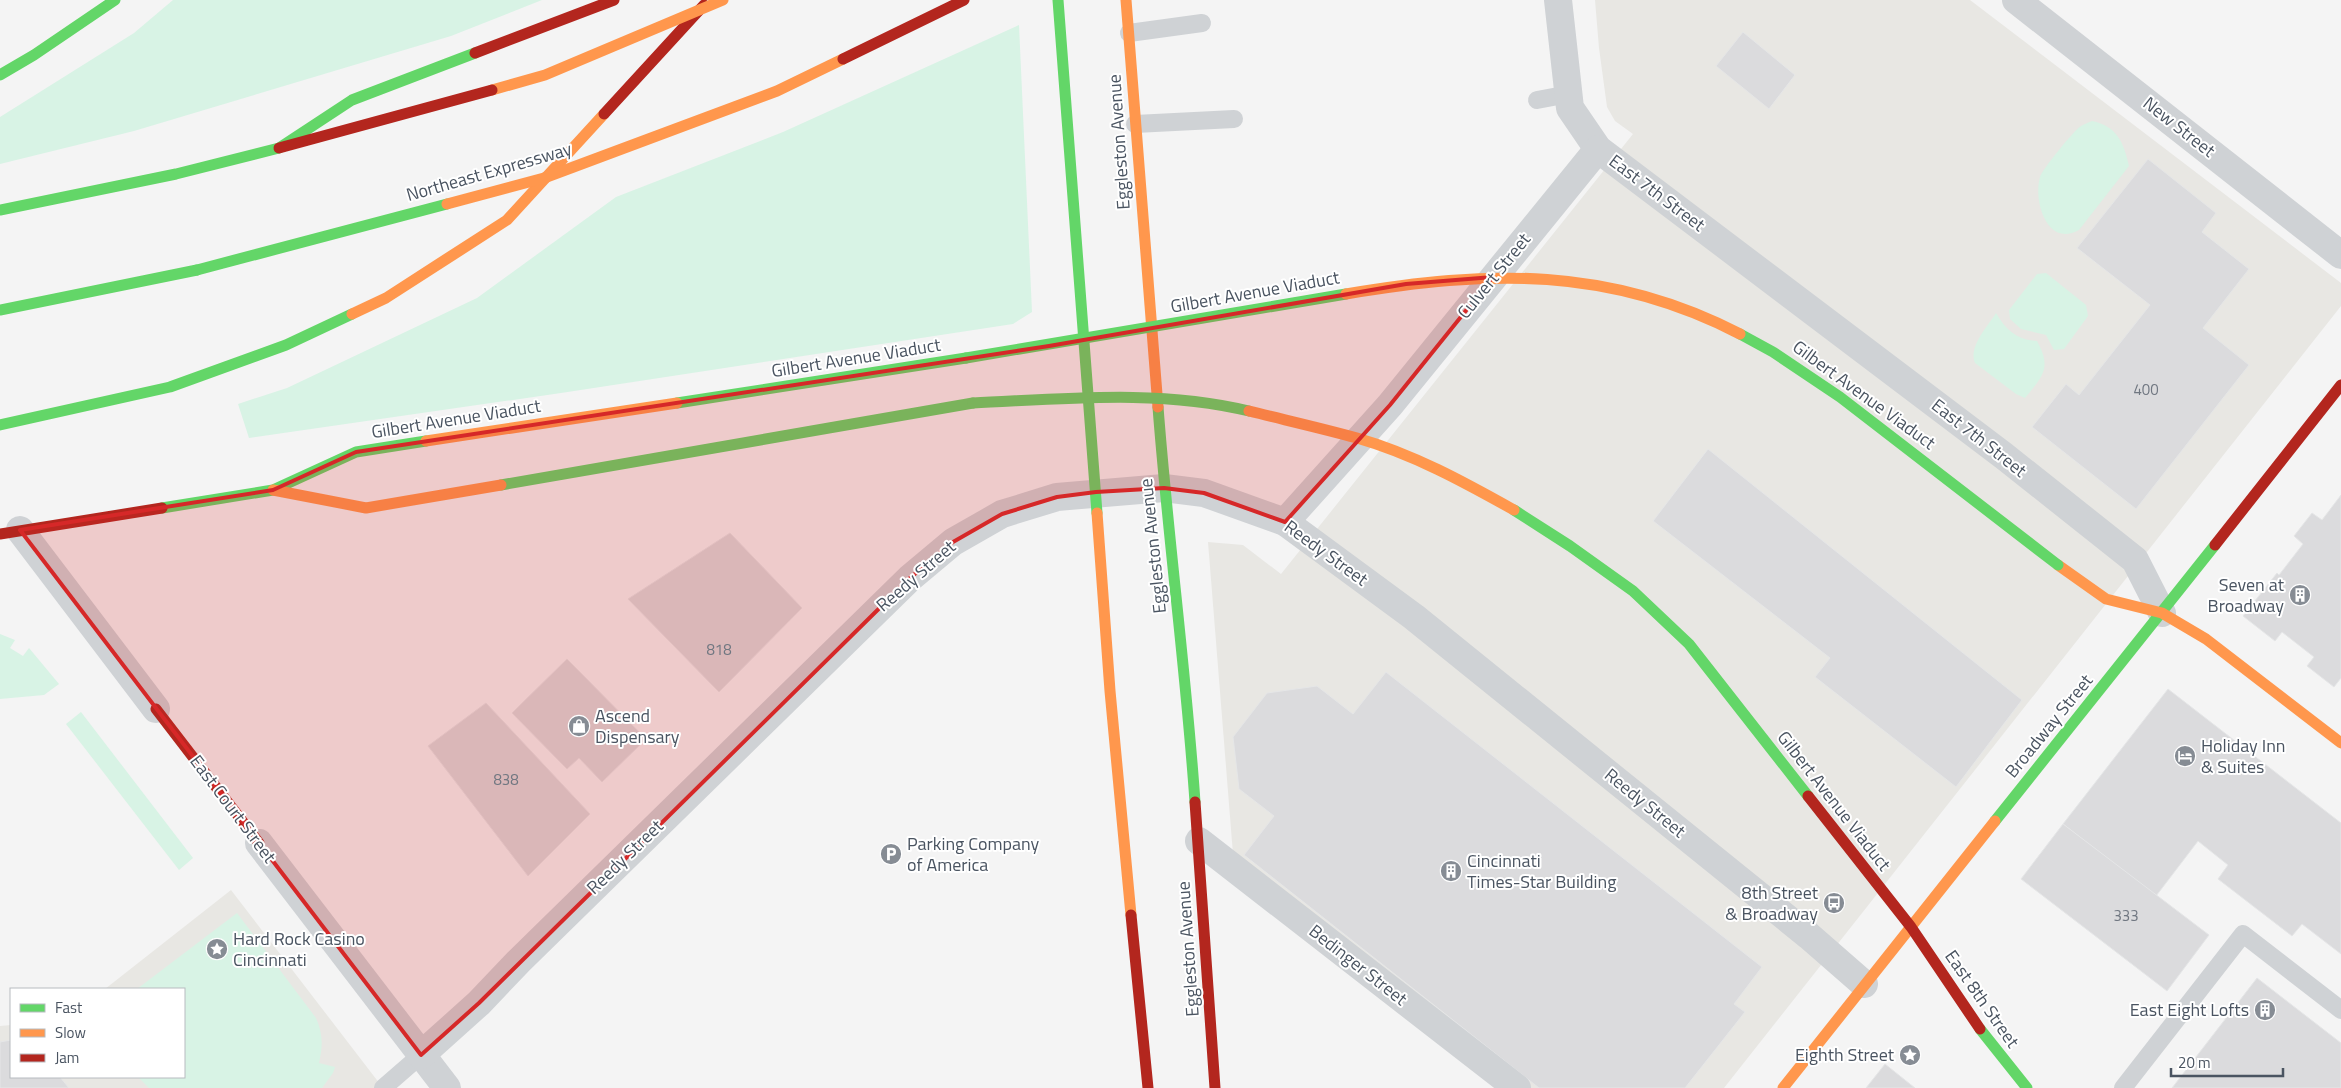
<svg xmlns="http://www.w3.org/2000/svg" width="2341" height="1088" font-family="'Titillium Web',sans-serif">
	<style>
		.commercial { fill: #e8e7e3 }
		.green { fill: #d8f3e5 }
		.building { fill: #dbdbdd; stroke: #e5e6e7 }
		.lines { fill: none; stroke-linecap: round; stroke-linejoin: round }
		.lane { stroke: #cfd2d5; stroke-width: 18 }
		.street { stroke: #cfd2d5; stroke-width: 28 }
		.fast { stroke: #63d668; stroke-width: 11 }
		.slow { stroke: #ff974d; stroke-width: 11 }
		.jam { stroke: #b3261e; stroke-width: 11 }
		.fast-bridge { stroke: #63d668; stroke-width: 11 }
		.slow-bridge { stroke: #ff974d; stroke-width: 11 }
		.jam-bridge { stroke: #b3261e; stroke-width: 11 }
		.marked { fill: #d62828; fill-opacity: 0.2; stroke: #d62828; stroke-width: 4; stroke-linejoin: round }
		.labels { text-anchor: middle; stroke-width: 4; stroke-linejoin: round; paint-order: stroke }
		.number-label { font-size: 15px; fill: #707781 }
		.street-label { font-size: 18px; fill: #4a5461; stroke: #fff }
		.poi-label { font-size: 18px; fill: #4a5461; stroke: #fff; text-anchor: start }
	</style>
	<rect width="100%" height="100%" fill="#f4f4f4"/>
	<g class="commercial">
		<path d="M1595 0H1970L2341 283V306L1724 1088H1530L1233 854 1208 542 1243 545 1281 574 1633 134 1615 121 1607 107 1599 48Z"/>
		<path d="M231 890 383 1088H0V1026L11 1025V1077H184V989H105Z"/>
	</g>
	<g class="green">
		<path d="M173 0H542L451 36 134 131 0 164V117L134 33Z"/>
		<path d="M1019 25 1032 312 1013 324 561 393 249 438 238 404 287 388 477 298 616 197 783 132Z"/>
		<path d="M2092 121C2117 126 2124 143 2129 166L2079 230C2047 248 2033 201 2040 177 2041 171 2075 129 2081 126 2084 124 2088 123 2092 121Z"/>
		<path d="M2046 273 2086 305 2088 316 2064 349 2054 350 2046 335 2021 329 2010 319 2009 310 2037 274Z"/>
		<path d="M1996 313C2006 330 2017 340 2037 341 2052 368 2043 376 2025 398L2016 394 1975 363C1968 347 1988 326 1996 313Z"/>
		<path d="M0 634 15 640 10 648 23 656 29 648 59 684 44 695 0 699Z"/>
		<path d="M81 712 193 858 179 870 66 724Z"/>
		<path d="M237 913 316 1018C323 1034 323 1046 319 1063L335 1067 333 1073 322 1088H149L138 1077H184V989H137Z"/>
	</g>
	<g class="building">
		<path d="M1743 32 1795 75 1769 109 1716 66Z"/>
		<path d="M2148 159 2216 213 2202 232 2249 269 2203 328 2249 365 2136 509 2032 427 2066 384 2079 395 2150 305 2077 248Z"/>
		<path d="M1708 449 2022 700 1956 787 1815 677 1830 658 1653 521Z"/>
		<path d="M2341 495V678L2334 687 2307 666 2314 657 2282 632 2275 641 2243 616 2277 573 2279 575 2303 544 2294 536 2312 513 2322 520Z"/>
		<path d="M730 533 802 608 719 692 628 599Z"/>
		<path d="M567 659 646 739 602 782 579 758 567 769 512 713Z"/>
		<path d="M1386 672 1762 967 1734 1004 1745 1012 1685 1088H1539L1244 855 1274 816 1239 789 1233 737 1267 693 1317 686 1353 714Z"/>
		<path d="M2168 689 2341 823V954L2302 924 2292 936 2218 879 2228 865 2198 841 2156 896 2063 824Z"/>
		<path d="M486 703 590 814 528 876 428 746Z"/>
		<path d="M2063 824 2209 935 2167 991 2021 879Z"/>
		<path d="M2257 978 2341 1043V1088H2172Z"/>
		<path d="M11 1040V1077H60L69 1088H0V1042Z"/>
		<path d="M1885 1064 1915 1088H1866Z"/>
	</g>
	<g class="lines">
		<g class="lane">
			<path d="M1129 33 1202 23"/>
			<path d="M1537 100 1569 94"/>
			<path d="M1135 124 1234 119"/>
			<path d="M383 1088 421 1055"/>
			<path d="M2123 1088 2243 934 2341 1010"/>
		</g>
		<g class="street">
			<path d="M1558 0 1570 108 1598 149 2004 456 2135 560 2162 613"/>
			<path d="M2016 0 2341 255"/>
			<path d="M1285 522 1390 405 1598 149"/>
			<path d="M20 530 156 709"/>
			<path d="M1199 841 1517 1088"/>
			<path d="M259 843 447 1088"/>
			<path d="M421 1055 479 1003 518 962 910 578 953 542 1002 514 1057 497 1164 488 1204 493 1285 522 1414 617 1809 936 1864 984"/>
		</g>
		<g class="fast">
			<path d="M1058 0 1097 513"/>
			<path d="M0 75 34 55 115 0"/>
			<path d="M0 210 176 174 279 148 352 100 475 53"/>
			<path d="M0 310 197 270"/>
			<path d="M677 403 966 358"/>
			<path d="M1158 407C1168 539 1186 670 1195 802"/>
			<path d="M0 425 170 387 286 345 352 314"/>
			<path d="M501 485 973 403"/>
			<path d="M162 508 273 490 356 452 426 441"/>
			<path d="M1514 510 1570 546 1633 591 1689 644 1808 796"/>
			<path d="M1995 821 2215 545"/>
			<path d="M1980 1029 2027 1088"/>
		</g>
		<g class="slow">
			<path d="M1126 0 1158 407"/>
			<path d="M352 314 386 298 507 220 604 114"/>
			<path d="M426 441 677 403"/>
			<path d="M273 490 366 508 501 485"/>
			<path d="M1097 513 1110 691 1131 915"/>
			<path d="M2058 565 2106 599 2162 613 2206 639 2341 743"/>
			<path d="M1783 1088 1995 821"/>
		</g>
		<g class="jam">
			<path d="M475 53 614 0"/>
			<path d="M604 114 704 5"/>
			<path d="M0 534 162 508"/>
			<path d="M2215 545 2341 385"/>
			<path d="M156 709 259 843"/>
			<path d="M1808 796 1911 927 1980 1029"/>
			<path d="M1195 802 1215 1088"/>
			<path d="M1131 915 1148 1088"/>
		</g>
		<g class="fast-bridge">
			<path d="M197 270 447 204"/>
			<path d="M1740 334 1773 352 1840 397 2058 565"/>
			<path d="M966 358 1346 294"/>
			<path d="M973 403C1064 399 1159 389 1249 411"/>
		</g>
		<g class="slow-bridge">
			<path d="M492 90 545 75 723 0"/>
			<path d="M447 204 544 178 777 91 843 59"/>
			<path d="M1346 294C1488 270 1609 266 1740 334"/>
			<path d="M1249 411C1285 420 1321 428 1357 438 1413 454 1464 482 1514 510"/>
		</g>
		<g class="jam-bridge">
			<path d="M843 59 964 0"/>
			<path d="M279 148 492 90"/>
		</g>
	</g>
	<path class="marked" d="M1493 277 1390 405 1285 522 1204 493 1164 488 1096 492 1057 497 1002 514 953 542 910 578 479 1003 421 1055 20 530 273 490 356 452 1049 346 1406 284Z"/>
	<defs>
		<g id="building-disc" transform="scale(1.125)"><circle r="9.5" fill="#868c94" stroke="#fff"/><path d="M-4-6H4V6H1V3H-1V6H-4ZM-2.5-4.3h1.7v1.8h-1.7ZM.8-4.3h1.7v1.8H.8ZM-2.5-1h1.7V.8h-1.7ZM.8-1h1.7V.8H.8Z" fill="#fff"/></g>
		<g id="shop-disc" transform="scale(1.125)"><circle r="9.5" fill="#868c94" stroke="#fff"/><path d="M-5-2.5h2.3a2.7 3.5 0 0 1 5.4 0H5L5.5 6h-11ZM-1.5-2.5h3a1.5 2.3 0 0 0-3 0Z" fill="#fff"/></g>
		<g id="hotel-disc" transform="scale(1.125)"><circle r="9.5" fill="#868c94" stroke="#fff"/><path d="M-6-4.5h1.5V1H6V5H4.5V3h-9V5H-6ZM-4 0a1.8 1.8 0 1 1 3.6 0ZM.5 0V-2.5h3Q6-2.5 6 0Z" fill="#fff"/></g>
		<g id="parking-disc" transform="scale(1.125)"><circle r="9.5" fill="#868c94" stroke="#fff"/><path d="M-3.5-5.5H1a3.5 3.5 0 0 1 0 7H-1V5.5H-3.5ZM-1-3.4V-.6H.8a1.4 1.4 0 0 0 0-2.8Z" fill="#fff"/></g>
		<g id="bus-disc" transform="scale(1.125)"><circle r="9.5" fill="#868c94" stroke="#fff"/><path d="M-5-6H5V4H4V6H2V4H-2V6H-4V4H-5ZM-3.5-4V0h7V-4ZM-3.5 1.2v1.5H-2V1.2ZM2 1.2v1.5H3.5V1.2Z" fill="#fff"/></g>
		<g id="sight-disc" transform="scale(1.125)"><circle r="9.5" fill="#868c94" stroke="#fff"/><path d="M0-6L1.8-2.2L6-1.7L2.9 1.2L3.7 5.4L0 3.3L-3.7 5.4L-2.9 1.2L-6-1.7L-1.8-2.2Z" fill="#fff"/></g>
	</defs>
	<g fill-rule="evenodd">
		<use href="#building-disc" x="2300" y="595"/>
		<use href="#shop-disc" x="579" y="726"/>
		<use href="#hotel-disc" x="2185" y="756"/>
		<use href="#parking-disc" x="891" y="854"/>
		<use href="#building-disc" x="1451" y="871"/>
		<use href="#bus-disc" x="1834" y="903"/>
		<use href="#sight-disc" x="217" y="949"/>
		<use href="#building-disc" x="2265" y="1010"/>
		<use href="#sight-disc" x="1910" y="1055"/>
	</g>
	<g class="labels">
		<g class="number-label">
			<text x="2146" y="395">400</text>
			<text x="719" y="655">818</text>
			<text x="506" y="785">838</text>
			<text x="2126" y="921">333</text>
		</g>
		<g class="street-label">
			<text transform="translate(2179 127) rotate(38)" y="6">New Street</text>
			<text transform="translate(1119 142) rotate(-94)" y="6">Eggleston Avenue</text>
			<text transform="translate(489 172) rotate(-16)" y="6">Northeast Expressway</text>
			<text transform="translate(1657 193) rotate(37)" y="6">East 7th Street</text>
			<text transform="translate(1494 276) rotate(-51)" y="6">Culvert Street</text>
			<text transform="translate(1255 292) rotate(-10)" y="6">Gilbert Avenue Viaduct</text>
			<text transform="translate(856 358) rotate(-9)" y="6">Gilbert Avenue Viaduct</text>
			<text transform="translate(1864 395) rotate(36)" y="6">Gilbert Avenue Viaduct</text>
			<text transform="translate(456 419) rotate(-9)" y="6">Gilbert Avenue Viaduct</text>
			<text transform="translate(1979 438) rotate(38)" y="6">East 7th Street</text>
			<text transform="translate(1153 546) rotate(-96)" y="6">Eggleston Avenue</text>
			<text transform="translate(1326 553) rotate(36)" y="6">Reedy Street</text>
			<text transform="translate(916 576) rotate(-41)" y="6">Reedy Street</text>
			<text transform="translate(2049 726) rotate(-51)" y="6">Broadway Street</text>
			<text transform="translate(1834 801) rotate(52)" y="6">Gilbert Avenue Viaduct</text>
			<text transform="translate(1645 803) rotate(39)" y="6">Reedy Street</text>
			<text transform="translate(233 809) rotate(53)" y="6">East Court Street</text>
			<text transform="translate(625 857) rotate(-44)" y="6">Reedy Street</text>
			<text transform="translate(1188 949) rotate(-94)" y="6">Eggleston Avenue</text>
			<text transform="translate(1358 965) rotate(38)" y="6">Bedinger Street</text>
			<text transform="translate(1982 999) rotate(55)" y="6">East 8th Street</text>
		</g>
		<g class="poi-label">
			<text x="2284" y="591" text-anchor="end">Seven at<tspan x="2284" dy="21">Broadway</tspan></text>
			<text x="595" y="722">Ascend<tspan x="595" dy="21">Dispensary</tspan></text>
			<text x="2201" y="752">Holiday Inn<tspan x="2201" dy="21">&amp; Suites</tspan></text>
			<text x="907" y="850">Parking Company<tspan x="907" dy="21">of America</tspan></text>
			<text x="1467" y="867">Cincinnati<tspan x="1467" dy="21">Times-Star Building</tspan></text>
			<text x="1818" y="899" text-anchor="end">8th Street<tspan x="1818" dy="21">&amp; Broadway</tspan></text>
			<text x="233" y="945">Hard Rock Casino<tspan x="233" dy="21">Cincinnati</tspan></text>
			<text x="2249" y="1016" text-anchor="end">East Eight Lofts</text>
			<text x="1894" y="1061" text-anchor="end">Eighth Street</text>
		</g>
	</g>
	<rect x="10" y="988" width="175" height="90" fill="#ffffff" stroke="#b7bbc0"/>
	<rect x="20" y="1004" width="25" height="8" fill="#63d668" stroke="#b7bbc0"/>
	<text x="55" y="1013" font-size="15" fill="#4a5461">Fast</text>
	<rect x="20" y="1029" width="25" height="8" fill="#ff974d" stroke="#b7bbc0"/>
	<text x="55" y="1038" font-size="15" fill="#4a5461">Slow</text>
	<rect x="20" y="1054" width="25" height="8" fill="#b3261e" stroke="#b7bbc0"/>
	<text x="55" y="1063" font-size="15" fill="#4a5461">Jam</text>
	<path d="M2171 1068v8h112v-8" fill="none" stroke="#4a5461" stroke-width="2.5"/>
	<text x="2178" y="1068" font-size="15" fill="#4a5461" stroke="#ffffff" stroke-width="4" paint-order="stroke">20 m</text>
</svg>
